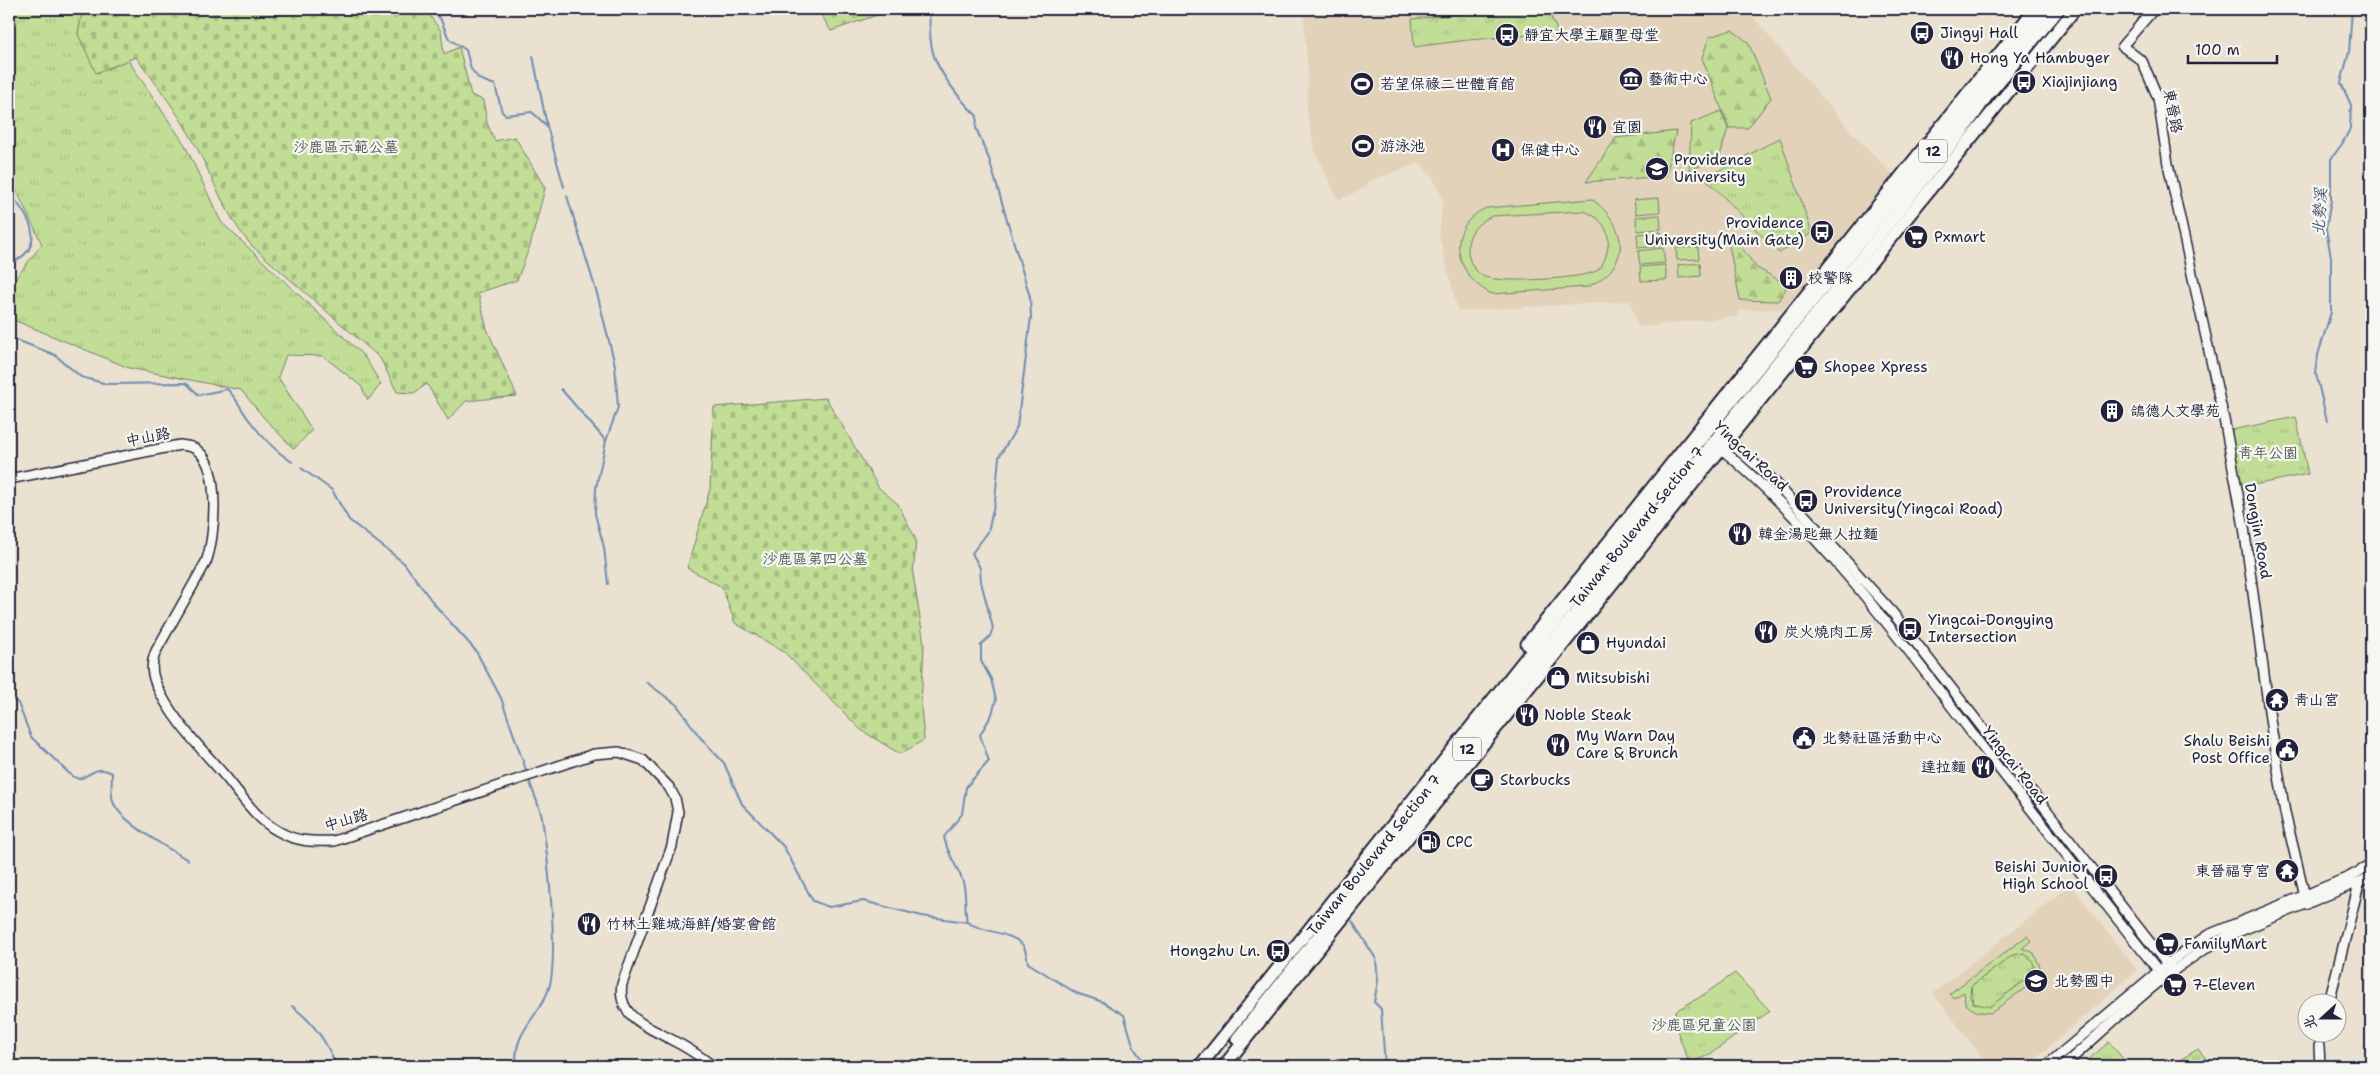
<svg xmlns="http://www.w3.org/2000/svg" width="2380" height="1075" font-family="'Shantell Sans','LXGW WenKai TC',sans-serif">
	<style>
		.built { fill: #e2d2ba }
		.grass { fill: url(#grass-tufts); stroke: #728068 }
		.forest { fill: url(#forest-firs); stroke: #728068 }
		.cemetery { fill: url(#cemetery-stones); stroke: #728068 }
		.pitch { fill: #c2de96; stroke: #728068; fill-rule: evenodd }
		.lines { fill: none; stroke-linecap: round; stroke-linejoin: round }
		.stream { stroke: #6f8cb1; stroke-width: 2 }
		.tertiary-casing { stroke: #22223b; stroke-width: 12 }
		.primary-casing { stroke: #22223b; stroke-width: 15 }
		.tertiary { stroke: #f6f6f2; stroke-width: 9 }
		.primary { stroke: #f6f6f2; stroke-width: 11 }
		.labels { text-anchor: middle; stroke-width: 4.5; stroke-linejoin: round; paint-order: stroke }
		.shield { fill: #f6f6f2; stroke: #626272; stroke-width: 1 }
		.shield-label { font-size: 14px; font-weight: bold; fill: #22223b }
		.poi-label { font-size: 15px; fill: #22223b; stroke: #f6f6f2; text-anchor: start }
		.street-label { font-size: 15px; fill: #22223b; stroke: #f6f6f2 }
		.park-label { font-size: 15px; fill: #525a56; stroke: #f6f6f2 }
		.water-label { font-size: 16px; font-style: italic; fill: #485776; stroke: #f6f6f2 }
	</style>
	<defs>
		<pattern id="grass-tufts" width="24" height="20" patternUnits="userSpaceOnUse" patternTransform="scale(1.25)"><rect width="24" height="20" fill="#c2de96"/><path d="M3 7l-1-3M5 7V3M7 7l1-3M15 17l-1-3M17 17v-4M19 17l1-3" fill="none" stroke="#a6be82"/></pattern>
		<pattern id="forest-firs" width="22" height="20" patternUnits="userSpaceOnUse" patternTransform="scale(1.25)"><rect width="22" height="20" fill="#c2de96"/><path d="M5 1l3.5 6h-7zM16 11l3.5 6h-7z" fill="#a6be82"/></pattern>
		<pattern id="cemetery-stones" width="16" height="16" patternUnits="userSpaceOnUse" patternTransform="scale(1.25)"><rect width="16" height="16" fill="#c2de96"/><path d="M2 7V4a2 2 0 0 1 4 0v3zM10 15v-3a2 2 0 0 1 4 0v3z" fill="#a6be82"/></pattern>
	</defs>
	<rect width="100%" height="100%" fill="#eae1d1"/>
	<filter id="ink" filterUnits="userSpaceOnUse"><feTurbulence type="fractalNoise" baseFrequency=".02" numOctaves="2"/><feDisplacementMap in="SourceGraphic" scale="10" xChannelSelector="R" yChannelSelector="G"/><feConvolveMatrix kernelMatrix="1 2 1 2 8 2 1 2 1" color-interpolation-filters="sRGB"/></filter>
	<g filter="url(#ink)">
		<g class="built">
			<path d="M1303 9H1746L1858 139 1894 176 1802 289 1783 309 1740 310 1739 316 1638 327 1630 301 1458 311 1439 236 1443 198 1433 178 1420 163 1371 180 1364 188 1339 200 1329 181 1315 151 1307 113 1308 71Z"/>
			<path d="M2071 885 2137 970 2027 1066H1989L1933 993Z"/>
		</g>
		<g class="grass">
			<path d="M9 9H83L78 34 97 73 128 60 185 145 221 222 364 356 381 384 368 400 361 386 323 356 286 355 278 377 312 430 294 449 265 419 241 390 129 368 9 318V287L42 244 9 175Z"/>
			<path d="M1468 9H1548L1558 33 1468 40 1414 47 1412 19 1468 13Z"/>
			<path d="M1780 138 1812 233 1779 253 1705 178Z"/>
			<path d="M2296 417 2308 474 2239 488 2227 431Z"/>
			<path d="M2019 953C2031 952 2039 967 2031 976L1989 1008 1973 1003 1971 986 2013 955Z"/>
			<path d="M1735 973 1770 1011 1709 1055 1692 1062 1688 1060 1672 1017 1677 1010 1700 997Z"/>
			<path d="M2109 1042 2129 1066H2081Z"/>
			<path d="M2198 1049 2212 1066H2170Z"/>
		</g>
		<g class="forest">
			<path d="M1732 30 1748 42 1771 98 1748 128H1729L1702 58 1709 37Z"/>
			<path d="M1721 111 1728 128 1720 156 1689 171 1691 123Z"/>
			<path d="M1676 131 1666 176 1586 182 1616 138Z"/>
			<path d="M1731 234 1757 268 1788 285 1778 301 1740 300 1727 236Z"/>
		</g>
		<g class="cemetery">
			<path d="M83 9H425L441 31 444 54 459 47 471 95 483 100 487 123 495 141 515 137 545 188 530 246 517 280 478 293 487 329 517 396 466 401 448 420 427 384 414 393 397 392 380 358 252 246C226 217 214 180 196 146 179 114 158 86 136 57L96 73 78 34Z"/>
			<path d="M818 9H894L831 31Z"/>
			<path d="M826 398 879 488 898 504 916 540 913 574 924 644 921 707 924 740 900 754 861 730 784 652 735 623 722 587 687 568 710 489 714 407Z"/>
		</g>
		<g class="pitch">
			<path d="M1659 198 1660 212 1636 214 1634 200Z"/>
			<path d="M1592 199C1629 227 1632 267 1587 287L1492 294C1454 276 1444 227 1486 208ZM1584 211C1604 219 1613 234 1606 255 1604 261 1602 268 1596 271 1582 279 1496 284 1483 276 1474 271 1469 262 1468 251 1467 233 1477 223 1492 216Z"/>
			<path d="M1660 215 1661 229 1637 231 1636 217Z"/>
			<path d="M1661 232 1663 246 1638 248 1637 234Z"/>
			<path d="M1698 247 1699 259 1677 260 1676 248Z"/>
			<path d="M1663 248 1665 263 1640 265 1638 251Z"/>
			<path d="M1700 263 1701 276 1679 278 1678 265Z"/>
			<path d="M1665 265 1667 280 1641 281 1640 267Z"/>
			<path d="M2027 936 2031 941 2022 948 2034 953 2040 967 2036 980 1991 1013 1978 1012 1969 1007 1965 1003 1964 992 1954 998 1949 994ZM2023 953C2032 957 2038 968 2031 976L1989 1007 1973 1003 1970 996 1971 986 2013 955Z"/>
		</g>
		<g class="lines">
			<g class="stream">
				<path d="M430 9 440 18 449 39 466 50 471 69 479 79 495 85 502 112 506 115 532 112 547 126"/>
				<path d="M929 9C930 22 929 36 932 48 935 69 962 102 977 116L976 128 989 159 1030 297 1031 317 1017 427 999 457 995 501 988 532 972 553 980 568 981 582 993 628 990 636 981 645V661L991 679 996 700 992 714 980 735 989 761 966 787 962 814 944 837C948 856 957 865 963 882 967 895 964 909 967 922 983 933 1015 932 1024 947 1026 951 1027 958 1028 963L1076 993 1103 1002 1124 1015 1134 1048 1146 1066"/>
				<path d="M533 56 547 126 564 187"/>
				<path d="M9 192C22 208 44 235 25 254 21 258 14 262 9 265"/>
				<path d="M567 196 598 297 615 365 618 407 606 441 596 488 595 514 604 547 608 584"/>
				<path d="M9 337 55 355 81 377 107 384 186 383 199 395 227 389C237 398 241 410 250 421 262 437 275 451 292 462"/>
				<path d="M561 389 606 441"/>
				<path d="M2327 421 2316 374 2318 355 2331 312V257L2326 229 2331 200V159L2342 144 2350 129 2351 105 2341 83 2349 52 2352 9"/>
				<path d="M301 468 332 490 349 520 404 563 434 604 476 651 501 698 526 770"/>
				<path d="M646 682 677 705 699 736 724 763 742 804 784 847 813 901 829 907 863 901 922 916 967 922"/>
				<path d="M9 698 18 703 31 737 72 776 79 779C94 774 95 765 112 773 112 782 110 796 114 804 123 823 169 849 188 860"/>
				<path d="M1352 921 1376 959 1378 981 1374 1002 1381 1009 1385 1066"/>
				<path d="M292 1006C313 1022 327 1041 336 1066"/>
				<path d="M517 1066C511 1034 538 1018 548 991 560 961 547 851 542 817 539 805 533 792 529 780"/>
			</g>
			<g class="tertiary-casing">
				<g id="tertiary">
					<path d="M2154 9 2122 46 2142 61 2158 98 2168 164 2225 424 2244 527 2271 726 2285 813 2307 905"/>
					<path d="M1724 437 1774 481 1892 612 2173 972"/>
					<path d="M1718 446C1820 531 1900 638 1980 744 2041 823 2103 901 2165 979"/>
					<path d="M9 479 180 445C187 446 193 446 198 451 221 468 215 538 206 562L156 651C151 663 151 672 156 684 171 719 201 748 225 776 241 795 256 819 278 831 296 842 314 842 334 841L594 754 619 752 643 760 669 787 675 798 678 812 672 846 622 984C616 1018 651 1028 674 1041 688 1048 701 1057 713 1066"/>
					<path d="M2329 1002 2359 884"/>
					<path d="M2319 1046 2320 1066"/>
					<path d="M2046 1066 2167 964 2208 935 2349 877 2371 865"/>
					<path d="M2063 1066C2115 1021 2166 968 2228 936L2371 877"/>
				</g>
			</g>
			<g class="primary-casing">
				<g id="primary">
					<path d="M1527 644 2035 9"/>
					<path d="M1237 1039 1521 680 1617 563 1964 129 1987 96 2059 9"/>
					<path d="M1200 1066 1704 435 2048 9"/>
					<path d="M1224 1066 2075 9"/>
				</g>
			</g>
			<use href="#tertiary" class="tertiary"/>
			<use href="#primary" class="primary"/>
		</g>
	</g>
	<defs>
		<g id="bus-disc" transform="scale(1.25)"><circle r="9.5" fill="#22223b" stroke="#f6f6f2"/><path d="M-5-6H5V4H4V6H2V4H-2V6H-4V4H-5ZM-3.5-4V0h7V-4ZM-3.5 1.2v1.5H-2V1.2ZM2 1.2v1.5H3.5V1.2Z" fill="#fff"/></g>
		<g id="restaurant-disc" transform="scale(1.25)"><circle r="9.5" fill="#22223b" stroke="#f6f6f2"/><path d="M-5-6h1v4h1v-4h1v4h1v-4h1v5L-1.5 .5V6h-2V.5L-5-1ZM5-6V6H3V1.5H1.5Q1.5-4 5-6Z" fill="#fff"/></g>
		<g id="museum-disc" transform="scale(1.25)"><circle r="9.5" fill="#22223b" stroke="#f6f6f2"/><path d="M0-6L6-3V-2H-6V-3ZM-5-1h2V3h-2ZM-1-1h2V3h-2ZM3-1h2V3H3ZM-6 4H6V6H-6Z" fill="#fff"/></g>
		<g id="stadium-disc" transform="scale(1.25)"><circle r="9.5" fill="#22223b" stroke="#f6f6f2"/><path d="M0-5a6.5 5 0 1 0 0 10a6.5 5 0 1 0 0-10ZM-3.5-1.8h7v3.6h-7Z" fill="#fff"/></g>
		<g id="hospital-disc" transform="scale(1.25)"><circle r="9.5" fill="#22223b" stroke="#f6f6f2"/><path d="M-5-5h3v3.5h4V-5h3V5h-3V1.5h-4V5h-3Z" fill="#fff"/></g>
		<g id="university-disc" transform="scale(1.25)"><circle r="9.5" fill="#22223b" stroke="#f6f6f2"/><path d="M0-5L7-2L0 1L-7-2ZM-4 1L0 2.5L4 1V4Q0 6-4 4Z" fill="#fff"/></g>
		<g id="supermarket-disc" transform="scale(1.25)"><circle r="9.5" fill="#22223b" stroke="#f6f6f2"/><path d="M-6-5.5h2.5l.6 2H6L4.5 2H-2.5L-4.4-4H-6ZM-1.5 3.2a1.3 1.3 0 1 0 .1 0ZM3 3.2a1.3 1.3 0 1 0 .1 0Z" fill="#fff"/></g>
		<g id="building-disc" transform="scale(1.25)"><circle r="9.5" fill="#22223b" stroke="#f6f6f2"/><path d="M-4-6H4V6H1V3H-1V6H-4ZM-2.5-4.3h1.7v1.8h-1.7ZM.8-4.3h1.7v1.8H.8ZM-2.5-1h1.7V.8h-1.7ZM.8-1h1.7V.8H.8Z" fill="#fff"/></g>
		<g id="shop-disc" transform="scale(1.25)"><circle r="9.5" fill="#22223b" stroke="#f6f6f2"/><path d="M-5-2.5h2.3a2.7 3.5 0 0 1 5.4 0H5L5.5 6h-11ZM-1.5-2.5h3a1.5 2.3 0 0 0-3 0Z" fill="#fff"/></g>
		<g id="temple-disc" transform="scale(1.25)"><circle r="9.5" fill="#22223b" stroke="#f6f6f2"/><path d="M0-6L5-2H3V0L6.5 2.5H4V6H1.5V3h-3V6H-4V2.5H-6.5L-3 0V-2H-5Z" fill="#fff"/></g>
		<g id="civic-disc" transform="scale(1.25)"><circle r="9.5" fill="#22223b" stroke="#f6f6f2"/><path d="M-.6-6.5H3V-4.5H.6V-3L4-1V1h2V6H-6V1h2V-1L-.6-3ZM-1.2 2.5V6h2.4V2.5Z" fill="#fff"/></g>
		<g id="cafe-disc" transform="scale(1.25)"><circle r="9.5" fill="#22223b" stroke="#f6f6f2"/><path d="M-5.5-4.5H6V0H3Q3 3.5 0 3.5H-2.5Q-5.5 3.5-5.5 0ZM3-3.2v2h1.7v-2ZM-6 4.5H4V6H-6Z" fill="#fff"/></g>
		<g id="fuel-disc" transform="scale(1.25)"><circle r="9.5" fill="#22223b" stroke="#f6f6f2"/><path d="M-5.5-6h7V0h2V4h1.3V-2.5L3-4.5l.8-.8L6-3V5H2.5V1h-1V6h-7ZM-4.2-4.7v3.2H.2V-4.7Z" fill="#fff"/></g>
		<g id="school-disc" transform="scale(1.25)"><circle r="9.5" fill="#22223b" stroke="#f6f6f2"/><path d="M0-5L7-2L0 1L-7-2ZM-4 1L0 2.5L4 1V4Q0 6-4 4Z" fill="#fff"/></g>
	</defs>
	<g fill-rule="evenodd">
		<use href="#bus-disc" x="1922" y="33"/>
		<use href="#bus-disc" x="1507" y="35"/>
		<use href="#restaurant-disc" x="1952" y="58"/>
		<use href="#museum-disc" x="1631" y="79"/>
		<use href="#bus-disc" x="2024" y="82"/>
		<use href="#stadium-disc" x="1362" y="84"/>
		<use href="#restaurant-disc" x="1595" y="127"/>
		<use href="#stadium-disc" x="1363" y="146"/>
		<use href="#hospital-disc" x="1503" y="150"/>
		<use href="#university-disc" x="1657" y="169"/>
		<use href="#bus-disc" x="1822" y="232"/>
		<use href="#supermarket-disc" x="1916" y="237"/>
		<use href="#building-disc" x="1791" y="278"/>
		<use href="#supermarket-disc" x="1806" y="367"/>
		<use href="#building-disc" x="2112" y="411"/>
		<use href="#bus-disc" x="1806" y="501"/>
		<use href="#restaurant-disc" x="1740" y="534"/>
		<use href="#bus-disc" x="1910" y="629"/>
		<use href="#restaurant-disc" x="1766" y="632"/>
		<use href="#shop-disc" x="1588" y="643"/>
		<use href="#shop-disc" x="1558" y="678"/>
		<use href="#temple-disc" x="2277" y="700"/>
		<use href="#restaurant-disc" x="1527" y="715"/>
		<use href="#civic-disc" x="1804" y="738"/>
		<use href="#restaurant-disc" x="1558" y="745"/>
		<use href="#civic-disc" x="2287" y="750"/>
		<use href="#restaurant-disc" x="1983" y="767"/>
		<use href="#cafe-disc" x="1482" y="780"/>
		<use href="#fuel-disc" x="1429" y="842"/>
		<use href="#temple-disc" x="2287" y="871"/>
		<use href="#bus-disc" x="2106" y="876"/>
		<use href="#restaurant-disc" x="589" y="924"/>
		<use href="#supermarket-disc" x="2167" y="944"/>
		<use href="#bus-disc" x="1278" y="951"/>
		<use href="#school-disc" x="2036" y="981"/>
		<use href="#supermarket-disc" x="2175" y="985"/>
	</g>
	<g class="labels">
		<g class="shield">
			<rect x="1919" y="139.5" width="28" height="23" rx="4"/>
			<rect x="1453" y="737.5" width="28" height="23" rx="4"/>
		</g>
		<g class="shield-label">
			<text x="1933" y="156">12</text>
			<text x="1467" y="754">12</text>
		</g>
		<g class="poi-label">
			<text x="1940" y="38">Jingyi Hall</text>
			<text x="1524" y="40">靜宜大學主顧聖母堂</text>
			<text x="1970" y="63">Hong Ya Hambuger</text>
			<text x="1648" y="84">藝術中心</text>
			<text x="2042" y="87">Xiajinjiang</text>
			<text x="1380" y="89">若望保祿二世體育館</text>
			<text x="1612" y="132">宜園</text>
			<text x="1380" y="151">游泳池</text>
			<text x="1520" y="155">保健中心</text>
			<text x="1674" y="165">Providence<tspan x="1674" dy="17">University</tspan></text>
			<text x="1804" y="228" text-anchor="end">Providence<tspan x="1804" dy="17">University(Main Gate)</tspan></text>
			<text x="1934" y="242">Pxmart</text>
			<text x="1808" y="283">校警隊</text>
			<text x="1824" y="372">Shopee Xpress</text>
			<text x="2130" y="416">鴿德人文學苑</text>
			<text x="1824" y="497">Providence<tspan x="1824" dy="17">University(Yingcai Road)</tspan></text>
			<text x="1758" y="539">韓金湯匙無人拉麵</text>
			<text x="1928" y="625">Yingcai-Dongying<tspan x="1928" dy="17">Intersection</tspan></text>
			<text x="1784" y="637">炭火燒肉工房</text>
			<text x="1606" y="648">Hyundai</text>
			<text x="1576" y="683">Mitsubishi</text>
			<text x="2294" y="705">青山宮</text>
			<text x="1544" y="720">Noble Steak</text>
			<text x="1576" y="741">My Warn Day<tspan x="1576" dy="17">Care &amp; Brunch</tspan></text>
			<text x="1822" y="743">北勢社區活動中心</text>
			<text x="2270" y="746" text-anchor="end">Shalu Beishi<tspan x="2270" dy="17">Post Office</tspan></text>
			<text x="1966" y="772" text-anchor="end">達拉麵</text>
			<text x="1500" y="785">Starbucks</text>
			<text x="1446" y="847">CPC</text>
			<text x="2088" y="872" text-anchor="end">Beishi Junior<tspan x="2088" dy="17">High School</tspan></text>
			<text x="2270" y="876" text-anchor="end">東晉福亨宮</text>
			<text x="606" y="929">竹林土雞城海鮮/婚宴會館</text>
			<text x="2184" y="949">FamilyMart</text>
			<text x="1260" y="956" text-anchor="end">Hongzhu Ln.</text>
			<text x="2054" y="986">北勢國中</text>
			<text x="2192" y="990">7-Eleven</text>
		</g>
		<g class="street-label">
			<text transform="translate(2173 111) rotate(79)" y="5">東晉路</text>
			<text transform="translate(148 437) rotate(-11)" y="5">中山路</text>
			<text transform="translate(1751 456) rotate(43)" y="5">Yingcai Road</text>
			<text transform="translate(1637 527) rotate(-51)" y="5">Taiwan Boulevard Section 7</text>
			<text transform="translate(2258 531) rotate(80)" y="5">Dongjin Road</text>
			<text transform="translate(2015 765) rotate(52)" y="5">Yingcai Road</text>
			<text transform="translate(346 820) rotate(-16)" y="5">中山路</text>
			<text transform="translate(1374 855) rotate(-51)" y="5">Taiwan Boulevard Section 7</text>
		</g>
		<g class="park-label">
			<text x="346" y="152">沙鹿區示範公墓</text>
			<text x="2268" y="458">青年公園</text>
			<text x="815" y="564">沙鹿區第四公墓</text>
			<text x="1704" y="1030">沙鹿區兒童公園</text>
		</g>
		<g class="water-label">
			<text transform="translate(2319 212) rotate(-87)" y="6">北勢溪</text>
		</g>
	</g>
	<rect width="2380" height="1075" fill="none" stroke="#f6f6f2" stroke-width="30"/>
	<rect x="15" y="15" width="2350" height="1045" fill="none" stroke="#22223b" stroke-width="2" filter="url(#ink)"/>
	<g transform="translate(2322 1018) rotate(249)"><circle r="24" fill="#f6f6f2" stroke="#a1a1a9"/>
	<path d="M0-4L9 19L0 12L-9 19Z" fill="#22223b"/>
	<text y="-8" font-size="14" font-weight="bold" text-anchor="middle" fill="#22223b">北</text>
	</g>
	<path d="M2188 55v8h89v-8" fill="none" stroke="#22223b" stroke-width="2.5"/>
	<text x="2195" y="55" font-size="15" fill="#22223b" stroke="#f6f6f2" stroke-width="4" paint-order="stroke">100 m</text>
</svg>
